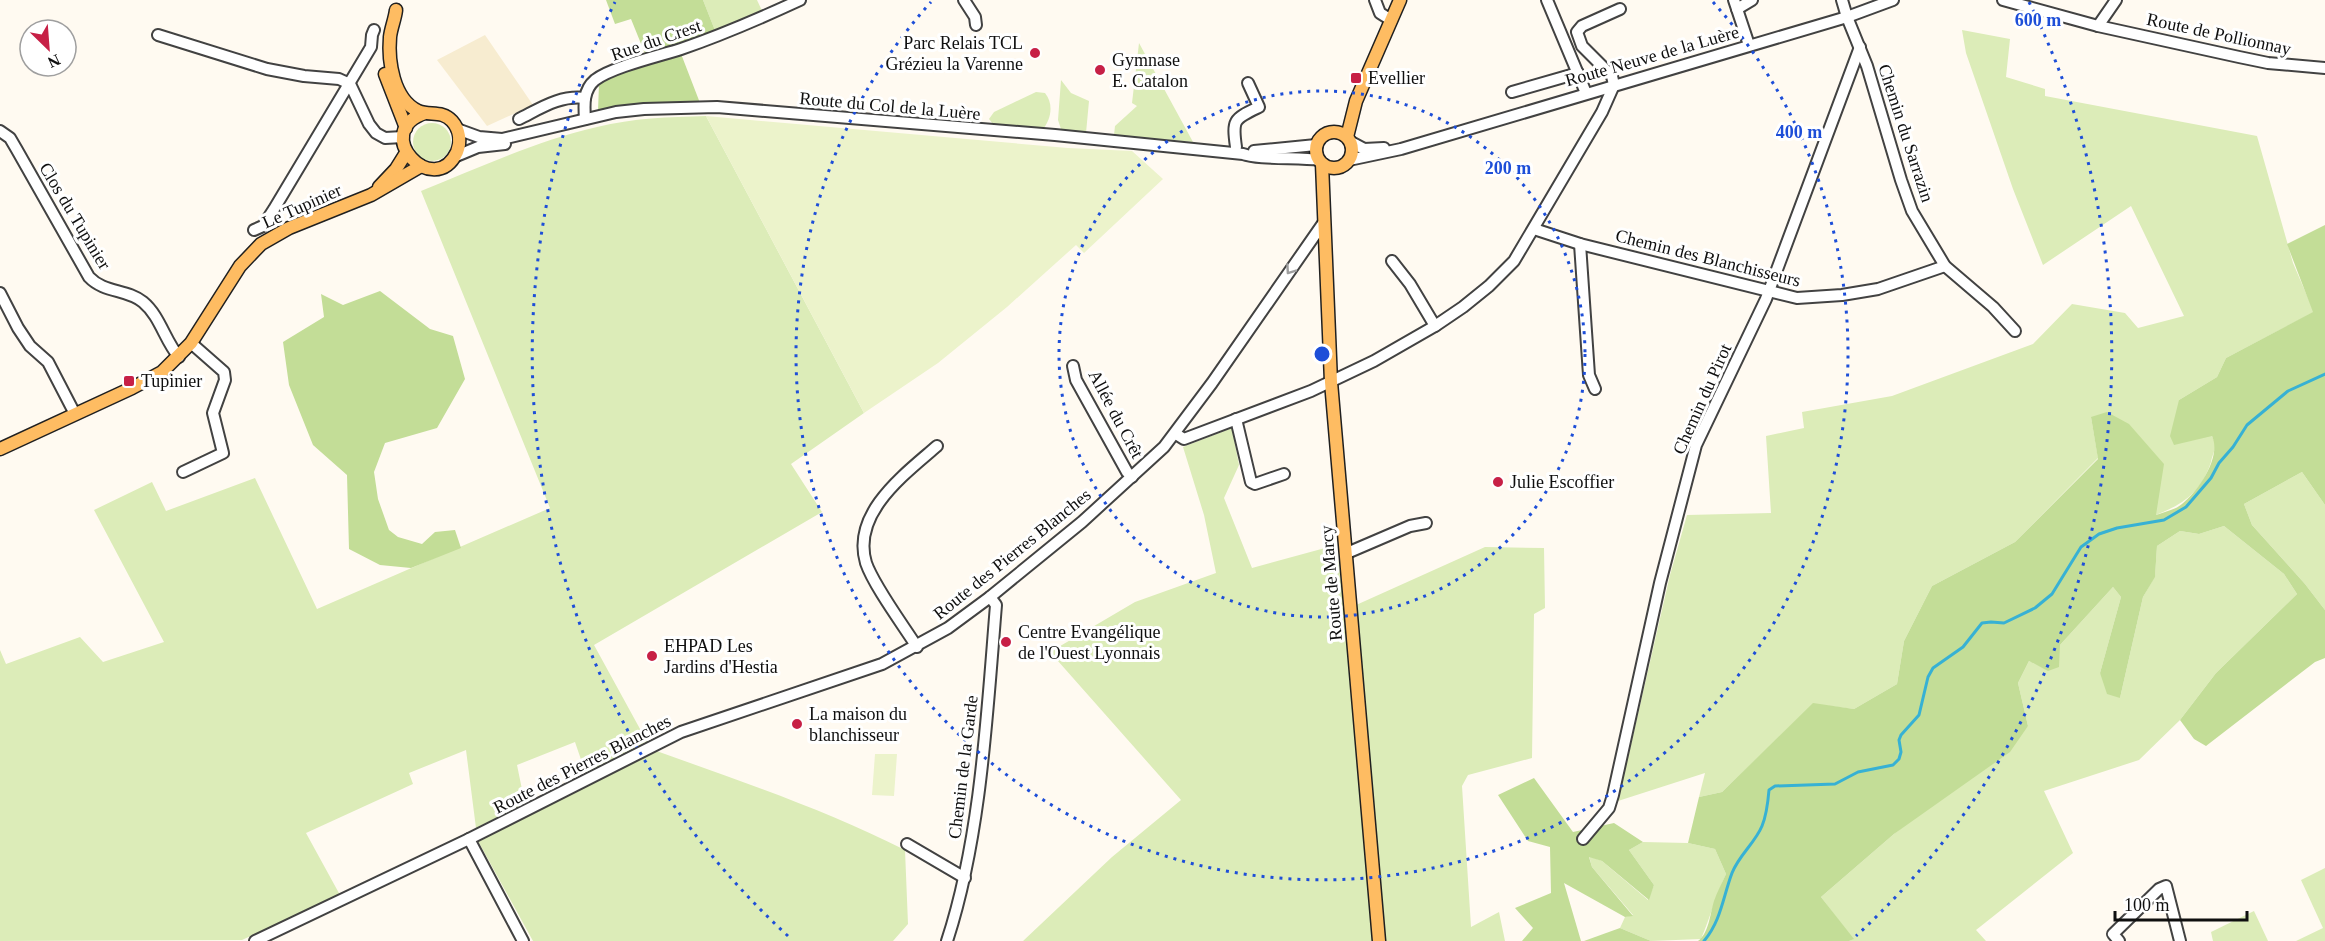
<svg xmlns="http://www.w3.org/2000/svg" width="2325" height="941" font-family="Georgia,serif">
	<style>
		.farmland { fill: #f7ecd0 }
		.green { fill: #dcecb8 }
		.forest { fill: #c3dd97 }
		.pitch { fill: #ecf3cb }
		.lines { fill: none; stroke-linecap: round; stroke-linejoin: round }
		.stream { stroke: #37b1d4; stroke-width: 3 }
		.minor-casing { stroke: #424242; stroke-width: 14 }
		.major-casing { stroke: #202020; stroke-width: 15 }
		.minor { stroke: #fff; stroke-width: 10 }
		.major { stroke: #febc62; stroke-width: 12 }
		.oneway { stroke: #9f9f9f }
		.ring { fill: none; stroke: #1d4ed8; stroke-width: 3; stroke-dasharray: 3 6 }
		.poi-dot { fill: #c72046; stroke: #fff; stroke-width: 2 }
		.labels { text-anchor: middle; stroke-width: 6; stroke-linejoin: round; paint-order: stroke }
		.street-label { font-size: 18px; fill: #0f0f0f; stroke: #fff }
		.poi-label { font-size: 18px; fill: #0f0f0f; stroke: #fff; text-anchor: start }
		.centre { fill: #1d4ed8; stroke: #fff; stroke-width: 3 }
		.ring-label { font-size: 18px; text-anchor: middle; font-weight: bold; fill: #1d4ed8; stroke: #fff; stroke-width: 6; stroke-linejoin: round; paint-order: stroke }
	</style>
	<rect width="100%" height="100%" fill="#fffaf1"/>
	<path class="farmland" d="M485 35 533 105 487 126 437 60Z"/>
	<g class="green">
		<path d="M703 0H757L764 15 716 33Z"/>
		<path d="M1962 30 2010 39 2006 77 2045 89V96L2257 136 2293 263 2314 312 2226 358 2217 377 2179 400C2187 409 2213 432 2215 443 2216 449 2212 456 2211 462 2201 492 2184 504 2156 515L2091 417 2098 458 2015 542 1932 586 1904 641 1897 684 1854 709 1813 704 1722 792 1699 797 1705 773 1618 801 1670 575 1687 515 1771 513 1766 436 1804 428 1802 412 1892 396 2033 344 2072 304 2125 313 2138 328 2184 316 2131 206 2043 265 2013 189 1966 53Z"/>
		<path d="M1139 43 1193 142 1114 135 1115 126 1137 106 1132 103Z"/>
		<path d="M1061 80 1071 93 1089 101 1086 133 1062 132 1058 120Z"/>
		<path d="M1036 92 1045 93C1054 104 1051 119 1043 129L993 124 989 119 994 112Z"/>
		<path d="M706 116 864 413 791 464 822 512 594 645 651 749C737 780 824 809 905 850L908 924 893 941H533L478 841 589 783 575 742 517 765 525 804 476 828 466 750 409 773 413 784 306 833 340 895 242 940 0 941V650L6 664 80 637 103 662 164 642 94 510 152 482 166 511 255 478 317 609 550 508 421 191C478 168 536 141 597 127 633 118 669 117 706 116Z"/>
		<circle cx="432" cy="142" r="19"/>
		<path d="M1232 428 1239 465 1224 498 1252 568 1336 545 1345 610 1485 547 1544 548 1545 608 1534 614 1532 758 1468 775 1462 786 1471 927 1499 912 1505 941H1023L1112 857 1181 800 1050 652 1135 602 1216 573 1204 515 1183 447Z"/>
		<path d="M2302 472 2325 505V610L2305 584 2252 525 2244 504Z"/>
		<path d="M2224 526 2284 574 2297 594 2216 673 2180 720 2139 760 2044 791 2073 853 1976 930 1986 941H1849L1853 939 1821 897 1894 834 2028 726 2018 683 2029 661 2048 670 2060 645 2113 587 2121 597 2100 673 2120 698 2143 597 2155 576 2157 546 2180 531 2199 534Z"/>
		<path d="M1643 842 1688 843 1715 849 1726 874C1716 895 1710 918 1701 939L1651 941 1620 928 1625 917 1633 915 1592 867 1589 856 1602 861 1648 900 1654 885 1629 850Z"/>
		<path d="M2325 868V941H2296L2323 928 2301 880Z"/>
		<path d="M2254 911 2268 941H2213L2211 932Z"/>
	</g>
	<g class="forest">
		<path d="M606 0H703L716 33 678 46 700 103 598 111 599 84 648 61 631 19 615 24Z"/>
		<path d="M2325 225V505L2302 472 2244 504 2252 525 2305 584 2325 610V658L2315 662 2206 746 2194 739 2180 720 2216 673 2297 594 2284 574 2224 526 2199 534 2180 531 2157 546 2155 577 2143 597 2120 698 2107 694 2100 673 2121 597 2113 587 2060 645 2059 667 2048 671 2029 661 2018 683 2028 726 2010 752 1894 834 1821 897 1854 939 1849 941H1698C1709 933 1710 914 1714 901 1717 892 1722 883 1726 874L1715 849 1688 843 1699 797 1722 792 1813 703 1854 709 1897 684 1904 641 1932 586 2015 542 2098 459 2091 417 2107 412 2129 424 2164 464 2156 515C2164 512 2175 510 2182 504 2198 491 2222 457 2212 436L2174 445 2170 436 2179 400 2217 377 2226 358 2313 312 2287 244Z"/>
		<path d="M380 291 430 329 453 336 465 379 437 428 385 443 374 472 378 499 389 530 398 537 422 544 435 532 455 530 461 548 411 568 380 565 349 549 347 475 313 445 289 385 283 342 324 317 321 294 343 305Z"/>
		<path d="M1534 778 1573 832 1614 823 1643 842 1629 850 1654 885 1649 900 1602 861 1589 857 1592 867 1633 916 1625 917 1564 883 1581 941H1522L1533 928 1515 908 1551 893 1550 847 1528 841 1498 795Z"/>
		<path d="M1620 928 1651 941H1584Z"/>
	</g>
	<g class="pitch">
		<path d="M706 116 1068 148 1132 151 1163 179 1084 253 1076 245 1007 307 938 363 864 413Z"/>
		<path d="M875 754H897L894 796 872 795Z"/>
	</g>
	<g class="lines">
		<path class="stream" d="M1704 941C1721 921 1723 897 1732 873 1739 855 1755 843 1762 826 1767 814 1768 802 1769 790L1775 786 1835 784 1858 772 1893 765 1899 759 1901 752 1899 740 1901 735 1919 715 1928 677 1933 668 1963 647 1982 623 1991 622 2004 623 2035 608 2052 594 2081 547 2099 534 2117 528 2164 520 2186 507 2211 478 2219 463 2233 447 2247 425 2288 391 2325 374"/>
		<g class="minor-casing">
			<g id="minor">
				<path d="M964 0 975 17 976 25"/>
				<path d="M1375 0 1380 13 1391 20"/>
				<path d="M1547 0 1586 93"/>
				<path d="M1734 0 1749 45"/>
				<path d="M1842 0 1847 17 1867 66 1901 180 1912 211 1945 266 1993 307 2015 331"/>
				<path d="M2003 0 2098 26 2239 57 2268 63 2325 68"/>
				<path d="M1737 9 1752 0"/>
				<path d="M2098 26 2116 0"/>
				<path d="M158 35 267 69 304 76 339 79 350 84 369 124 376 133 385 138 403 137"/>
				<path d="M1512 92 1578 73"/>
				<path d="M519 119C541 108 560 95 585 98"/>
				<path d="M585 119C584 105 583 90 595 80 612 67 659 56 681 49 722 35 761 18 800 0"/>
				<path d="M457 129 479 137 502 139 616 112 644 109 717 107 1055 135 1243 154C1259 160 1299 157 1319 160"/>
				<path d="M0 131 10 138 17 150 89 277C104 293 127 289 143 302 160 316 165 341 179 357"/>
				<path d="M1351 142 1364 149 1384 148"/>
				<path d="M1236 147C1232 119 1234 119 1259 107L1248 83"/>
				<path d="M1254 151 1316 145"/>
				<path d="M454 157 478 147 505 144"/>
				<path d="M1349 160 1401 149 1847 17 1893 0"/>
				<path d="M1534 229 1580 244 1797 298 1842 295 1878 289 1945 266"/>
				<path d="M254 230 263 226 274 209 371 47 372 35 374 30"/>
				<path d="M1580 244 1589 375 1595 389"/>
				<path d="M1392 261 1410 284 1435 326"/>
				<path d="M0 293 18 328 30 346 48 362 75 414"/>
				<path d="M1073 366 1076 380 1127 472 1132 477"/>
				<path d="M1236 419 1251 482 1255 484 1284 474"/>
				<path d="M1176 434 1184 439 1311 391 1374 361 1435 326 1463 307 1489 286 1514 261 1602 112 1614 85 1612 76 1582 46 1577 32 1582 26 1620 9"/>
				<path d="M183 472 223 453 213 413 225 380 224 372 191 343"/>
				<path d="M1347 553 1410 526 1426 523"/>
				<path d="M917 647C903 625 874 586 866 563 851 513 905 474 937 446"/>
				<path d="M469 839 523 941"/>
				<path d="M1583 839 1609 808 1613 795 1660 583 1696 445 1766 299 1860 47"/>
				<path d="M907 844 965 878"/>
				<path d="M255 941 469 839 681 732 882 664 948 628 990 597 1082 522 1164 447 1212 383 1324 222"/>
				<path d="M947 941C981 837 987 714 996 605L990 597"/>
				<path d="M2119 941 2113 934 2159 889 2166 886 2180 941"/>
			</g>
		</g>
		<g class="major-casing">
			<g id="major">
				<path d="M396 10C395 19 391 28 390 37 388 61 393 99 418 111 430 116 442 110 452 121 460 130 461 142 457 152 434 201 369 132 425 113"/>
				<path d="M385 74 406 128"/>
				<circle cx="1334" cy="150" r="18"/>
				<path d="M1347 137 1356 101 1400 0"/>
				<path d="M1322 164 1331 382 1379 941"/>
				<path d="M379 187 396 169 406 153"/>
				<path d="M0 449 132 388 162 372 191 343 240 266 261 244 289 228 371 195 421 166"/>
			</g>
		</g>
		<use href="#minor" class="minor"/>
		<use href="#major" class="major"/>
	</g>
	<defs><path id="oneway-chevron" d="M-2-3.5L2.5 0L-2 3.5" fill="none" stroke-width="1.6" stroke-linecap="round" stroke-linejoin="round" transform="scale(1.5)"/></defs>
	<use class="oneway" href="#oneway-chevron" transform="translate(1290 270) rotate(125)"/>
	<g class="ring">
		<circle cx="1322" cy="354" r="263"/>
		<path d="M1713 2A526 526 0 1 1 931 2"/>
		<path d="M788 936A790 790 0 0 1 615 2M2029 2A790 790 0 0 1 1856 936"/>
	</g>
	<g class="poi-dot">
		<circle cx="1035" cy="53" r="6"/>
		<circle cx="1100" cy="70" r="6"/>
		<rect x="1350" y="72" width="12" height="12" rx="3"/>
		<rect x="123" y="375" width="12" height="12" rx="3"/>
		<circle cx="1498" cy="482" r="6"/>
		<circle cx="1006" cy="642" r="6"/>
		<circle cx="652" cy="656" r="6"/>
		<circle cx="797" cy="724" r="6"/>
	</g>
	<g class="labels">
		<g class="street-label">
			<text transform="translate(2219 34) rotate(12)" y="6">Route de Pollionnay</text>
			<text transform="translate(656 40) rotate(-19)" y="6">Rue du Crest</text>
			<text transform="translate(1652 56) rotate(-16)" y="6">Route Neuve de la Luère</text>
			<text transform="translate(890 106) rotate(5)" y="6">Route du Col de la Luère</text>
			<text transform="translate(1906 133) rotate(72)" y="6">Chemin du Sarrazin</text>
			<text transform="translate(302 206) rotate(-24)" y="6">Le Tupinier</text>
			<text transform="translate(75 216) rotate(59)" y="6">Clos du Tupinier</text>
			<text transform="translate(1708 258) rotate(14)" y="6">Chemin des Blanchisseurs</text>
			<text transform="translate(1702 399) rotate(-66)" y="6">Chemin du Pirot</text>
			<text transform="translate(1116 414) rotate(62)" y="6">Allée du Crêt</text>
			<text transform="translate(1012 554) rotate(-39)" y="6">Route des Pierres Blanches</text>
			<text transform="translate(1331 583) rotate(-95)" y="6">Route de Marcy</text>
			<text transform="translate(582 764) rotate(-27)" y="6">Route des Pierres Blanches</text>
			<text transform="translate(963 767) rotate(-83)" y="6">Chemin de la Garde</text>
		</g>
		<g class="poi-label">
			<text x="1023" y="49" text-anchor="end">Parc Relais TCL<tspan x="1023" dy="21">Grézieu la Varenne</tspan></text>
			<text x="1112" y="66">Gymnase<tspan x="1112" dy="21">E. Catalon</tspan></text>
			<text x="1368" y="84">Evellier</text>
			<text x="141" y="387">Tupinier</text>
			<text x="1510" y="488">Julie Escoffier</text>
			<text x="1018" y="638">Centre Evangélique<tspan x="1018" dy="21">de l'Ouest Lyonnais</tspan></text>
			<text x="664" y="652">EHPAD Les<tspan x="664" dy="21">Jardins d'Hestia</tspan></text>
			<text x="809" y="720">La maison du<tspan x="809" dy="21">blanchisseur</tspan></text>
		</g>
	</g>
	<circle cx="1322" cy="354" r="9" class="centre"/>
	<g class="ring-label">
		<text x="2038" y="26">600 m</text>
		<text x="1799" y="138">400 m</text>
		<text x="1508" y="174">200 m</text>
	</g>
	<g transform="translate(48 48) rotate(155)"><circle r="28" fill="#ffffff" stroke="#9f9f9f" stroke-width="1.5"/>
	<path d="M0-4.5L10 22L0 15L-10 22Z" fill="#c72046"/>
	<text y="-9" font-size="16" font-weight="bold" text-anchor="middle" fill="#0f0f0f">N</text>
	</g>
	<path d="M2115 911v9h132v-9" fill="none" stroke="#0f0f0f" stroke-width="3"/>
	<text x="2124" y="911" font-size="18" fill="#0f0f0f" stroke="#ffffff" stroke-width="4.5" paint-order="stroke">100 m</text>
</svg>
